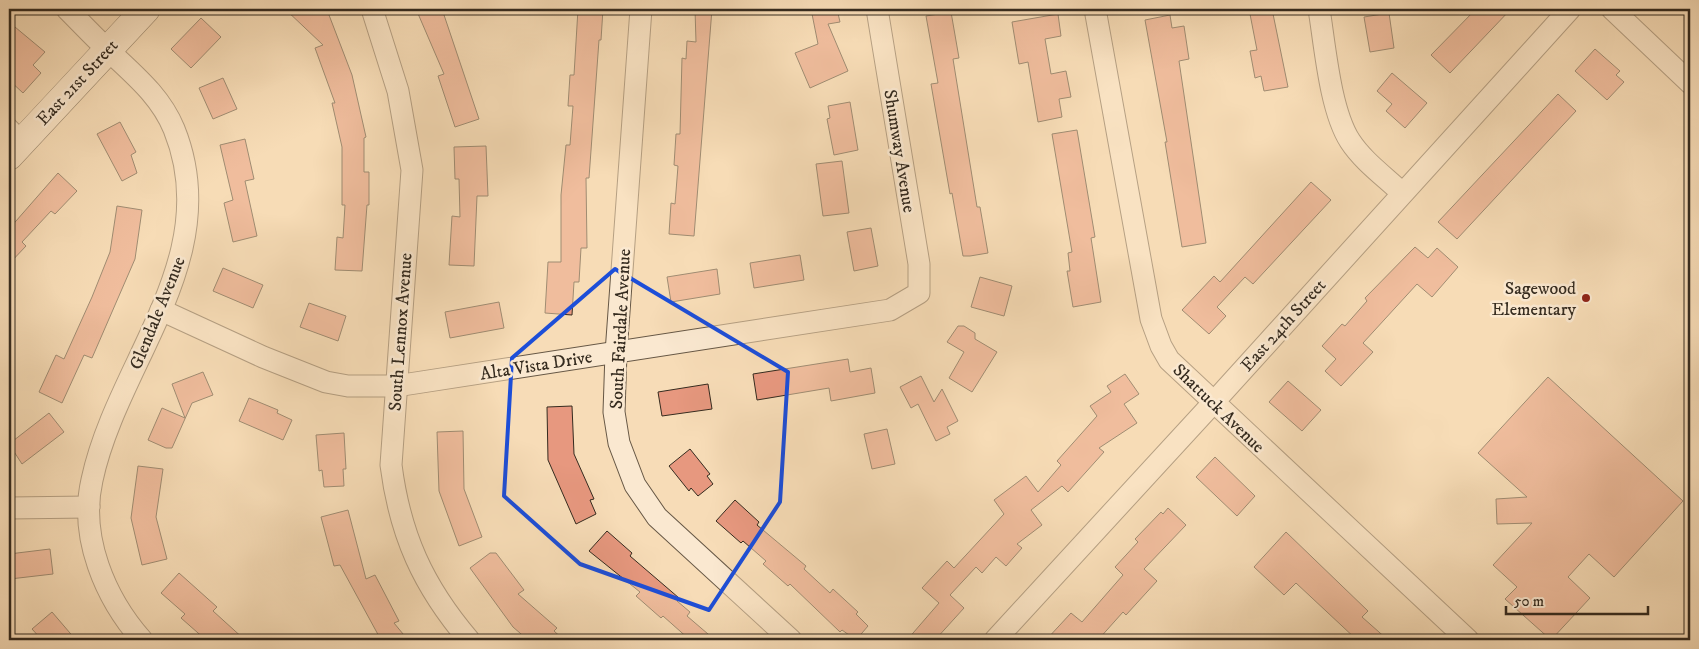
<svg xmlns="http://www.w3.org/2000/svg" width="1699" height="649" font-family="'IM FELL DW Pica',serif">
	<style>
		.building { fill: #e7987f; stroke: #352b1f }
		.lines { fill: none; stroke-linecap: round; stroke-linejoin: round }
		.lane-casing { stroke: #665745; stroke-width: 12 }
		.street-casing { stroke: #665745; stroke-width: 23 }
		.secondary-casing { stroke: #352b1f; stroke-width: 29 }
		.lane { stroke: #fae8d0; stroke-width: 10 }
		.street { stroke: #fae8d0; stroke-width: 21 }
		.secondary { stroke: #fae8d0; stroke-width: 28 }
		.marked { fill: none; stroke: #1d4ed8; stroke-width: 4; stroke-linejoin: round }
		.poi-dot { fill: #8f2418; stroke: #fae8d0; stroke-width: 2 }
		.labels { text-anchor: middle; stroke-width: 5; stroke-linejoin: round; paint-order: stroke }
		.street-label { font-size: 18px; fill: #352b1f; stroke: #fae8d0 }
		.poi-label { font-size: 18px; fill: #352b1f; stroke: #fae8d0; text-anchor: end }
	</style>
	<rect width="100%" height="100%" fill="#f7dcb7"/>
	<filter id="stains"><feTurbulence type="fractalNoise" baseFrequency=".004" numOctaves="4"/><feColorMatrix values="0 0 0 0 .2 0 0 0 0 .09 0 0 0 0 .02 0 0 0 .5 -.17"/></filter>
	<radialGradient id="worn" r=".72"><stop offset=".6" stop-color="#630" stop-opacity="0"/><stop offset="1" stop-color="#630" stop-opacity=".3"/></radialGradient>
	<g class="building">
		<path d="M285 9H322L329 15 352 75 366 137 364 138V172H369V205H367L362 271 335 270 337 237 343 238 345 205H342V147L332 103H335L315 48 323 45Z"/>
		<path d="M416 9H442L479 119 455 127 438 76 444 74Z"/>
		<path d="M578 9H603L601 40H599L589 178H586L587 248H581L579 282H574L572 315 545 313 548 262H561V195L566 145H570L573 106H568L570 75H574Z"/>
		<path d="M695 9H712L694 236 669 234 671 203 675 204 678 166 674 165 676 134H680L682 58 686 59 687 41 696 42Z"/>
		<path d="M811 9H837L840 22 828 24 848 71 810 88 795 53 818 44Z"/>
		<path d="M1249 9H1272L1288 87 1264 91 1261 76 1255 78 1250 51 1257 50Z"/>
		<path d="M1476 9H1511L1450 73 1431 55Z"/>
		<path d="M951 12 959 58 953 59 977 207H980L988 253 970 256H963L952 193 950 194 931 84 938 83 926 16Z"/>
		<path d="M1389 13 1394 48 1370 52 1364 17Z"/>
		<path d="M1058 14 1061 36 1045 39 1051 74 1066 71 1071 97 1059 99 1062 117 1038 122 1028 62 1019 64 1012 22Z"/>
		<path d="M1170 15 1172 28 1184 26 1189 59 1179 61 1206 243 1182 247 1165 142H1167L1145 20Z"/>
		<path d="M201 18 221 37 191 68 171 49Z"/>
		<path d="M9 22 45 52 33 65 41 73 23 93 9 80Z"/>
		<path d="M1595 49 1620 71 1616 75 1624 82 1607 100 1575 71Z"/>
		<path d="M1392 73 1427 103 1405 128 1386 111 1392 104 1377 91Z"/>
		<path d="M223 78 237 109 213 119 199 88Z"/>
		<path d="M1558 94 1576 111 1457 239 1438 222Z"/>
		<path d="M850 102 858 150 834 155 827 119 830 118 828 106Z"/>
		<path d="M120 122 136 152 131 155 137 173 122 181 97 134Z"/>
		<path d="M1077 130 1095 237 1091 238 1101 302 1073 307 1067 271H1070L1068 253 1072 252 1052 134Z"/>
		<path d="M245 139 254 179 245 181 257 236 233 242 224 203 233 200 220 145Z"/>
		<path d="M486 146 488 196H477L474 266 449 265 452 216 460 217 459 179H455L454 147Z"/>
		<path d="M842 161 849 213 823 216 816 164Z"/>
		<path d="M58 173 77 191 55 214 51 211 22 242 26 246 9 264V229Z"/>
		<path d="M1311 182 1331 200 1253 284 1245 277 1217 307 1226 316 1209 334 1182 310 1214 276 1220 282Z"/>
		<path d="M117 206 142 210 135 259 92 358 84 355 62 403 39 392 56 355 64 359 92 297 110 252Z"/>
		<path d="M871 228 878 266 854 271 847 232Z"/>
		<path d="M1415 247 1428 258 1437 248 1458 267 1432 297 1417 284 1363 343 1373 352 1341 386 1325 371 1336 359 1322 346 1342 324 1345 326 1367 301 1365 298Z"/>
		<path d="M800 255 804 280 754 288 750 263Z"/>
		<path d="M223 268 263 285 253 308 213 291Z"/>
		<path d="M717 269 720 294 671 302 667 277Z"/>
		<path d="M980 277 1012 286 1004 316 971 307Z"/>
		<path d="M499 302 504 328 450 338 445 312Z"/>
		<path d="M309 303 346 316 338 341 300 327Z"/>
		<path d="M958 326H964L975 333V339L997 352 972 392 949 378 964 352 947 342Z"/>
		<path d="M848 359 850 372 871 368 875 393 831 401 829 388 757 400 753 374Z"/>
		<path d="M203 372 213 395 192 403 172 448H166L148 440 162 408 185 418 172 384Z"/>
		<path d="M1125 374 1139 394 1124 404 1137 423 1099 448 1104 452 1068 492 1062 486 1031 510 1042 525 1017 544 1022 548 1006 566 996 557 982 573 976 567 950 595 964 608 935 640H907L939 603 922 588 947 561 954 568 1004 514 994 500 1026 476 1038 492 1061 465 1057 461 1097 416 1090 406 1111 392 1107 386Z"/>
		<path d="M921 376 934 402 942 389 958 421 947 427 950 434 936 441 918 404 911 408 900 387Z"/>
		<path d="M1548 377 1683 501 1614 577 1589 554 1568 577 1590 598 1551 640 1505 599 1517 587 1493 565 1532 523 1497 524 1496 499 1527 497 1478 453Z"/>
		<path d="M1288 381 1321 410 1302 431 1269 402Z"/>
		<path d="M708 384 712 409 662 416 658 392Z"/>
		<path d="M249 398 278 410 277 413 292 420 283 440 239 421Z"/>
		<path d="M572 406 574 454 594 499 590 500 596 514 576 524 548 460 547 407Z"/>
		<path d="M49 413 64 432 22 464 9 444Z"/>
		<path d="M887 429 895 464 872 469 864 434Z"/>
		<path d="M463 431 464 489 482 537 459 546 439 491 437 432Z"/>
		<path d="M344 433 346 469H343L344 486 324 487 322 470 319 471 316 435Z"/>
		<path d="M690 449 710 474 707 476 713 484 698 496 691 488 689 491 669 466Z"/>
		<path d="M1215 457 1255 496 1237 516 1196 477Z"/>
		<path d="M138 466 163 469 156 517 167 559 142 565 131 518Z"/>
		<path d="M735 500 759 522 757 525 806 566 804 569 830 593 833 589 858 612 856 614 868 626 856 640 842 630 840 632 790 584 788 586 763 564 766 561 743 541 741 543 716 521Z"/>
		<path d="M1168 508 1186 525 1144 569 1157 581 1126 615 1123 612 1098 640H1046L1071 613 1082 622 1123 575 1115 567 1138 542 1135 539 1161 512 1163 514Z"/>
		<path d="M348 510 366 579 375 575 399 621 394 623 408 640H381L340 565 334 566 321 517Z"/>
		<path d="M607 531 632 553 630 556 679 598 677 601 690 612 687 616 715 640H690L663 616 661 618 636 596 640 592 589 551Z"/>
		<path d="M1286 532 1368 611 1362 617 1388 640H1357L1296 583 1284 595 1254 567Z"/>
		<path d="M50 549 53 574 10 579 9 554Z"/>
		<path d="M490 553H496L524 590 518 594 557 628 554 631 564 640H528L513 627 470 568Z"/>
		<path d="M179 573 217 607 213 611 245 640H206L181 618 185 614 161 593Z"/>
		<path d="M52 612 76 640H42L32 629Z"/>
	</g>
	<g class="lines">
		<g class="lane-casing">
			<path id="lane" d="M9 122 24 137"/>
		</g>
		<g class="street-casing">
			<g id="street">
				<path d="M67 9C80 22 93 36 107 49 133 74 160 95 174 129 226 257 117 362 92 480 79 537 105 598 142 640"/>
				<path d="M372 9 398 91 412 170 391 465C400 535 423 586 469 640"/>
				<path d="M641 9 616 353 614 412 619 443 635 485 657 517 791 640"/>
				<path d="M1095 9 1151 319 1161 346 1169 360 1468 640"/>
				<path d="M1319 9C1325 46 1330 110 1350 141 1363 161 1384 176 1402 193"/>
				<path d="M1612 9 1690 83"/>
				<path d="M161 310 263 357 326 382 348 386H396L890 310 919 293V264L877 9"/>
				<path d="M9 508 89 507"/>
				<path d="M995 640 1213 403 1570 9"/>
			</g>
		</g>
		<g class="secondary-casing">
			<path id="secondary" d="M9 156 146 9"/>
		</g>
		<use href="#lane" class="lane"/>
		<use href="#street" class="street"/>
		<use href="#secondary" class="secondary"/>
	</g>
	<path d="M0 0H1699V649H0ZM615 269 788 372 780 502 709 610 580 564 504 496 512 358Z" fill="#f7dcb7" fill-opacity=".55" fill-rule="evenodd"/>
	<path class="marked" d="M615 269 788 372 780 502 709 610 580 564 504 496 512 358Z"/>
	<circle class="poi-dot" cx="1586" cy="298" r="5"/>
	<g class="labels">
		<g class="street-label">
			<text transform="translate(77 82) rotate(-47)" y="6">East 21st Street</text>
			<text transform="translate(900 151) rotate(81)" y="6">Shumway Avenue</text>
			<text transform="translate(157 313) rotate(-68)" y="6">Glendale Avenue</text>
			<text transform="translate(1283 325) rotate(-48)" y="6">East 24th Street</text>
			<text transform="translate(620 329) rotate(-87)" y="6">South Fairdale Avenue</text>
			<text transform="translate(400 332) rotate(-86)" y="6">South Lennox Avenue</text>
			<text transform="translate(536 365) rotate(-9)" y="6">Alta Vista Drive</text>
			<text transform="translate(1219 408) rotate(44)" y="6">Shattuck Avenue</text>
		</g>
		<g class="poi-label">
			<text x="1576" y="294">Sagewood<tspan x="1576" dy="21">Elementary</tspan></text>
		</g>
	</g>
	<rect width="1699" height="649" fill="none" stroke="#f7dcb7" stroke-width="30"/>
	<rect x="10" y="10" width="1679" height="629" fill="none" stroke="#352b1f" stroke-width="2.5"/>
	<rect x="15" y="15" width="1669" height="619" fill="none" stroke="#352b1f"/>
	<path d="M1506 606v8h142v-8" fill="none" stroke="#352b1f" stroke-width="2.5"/>
	<text x="1514" y="606" font-size="15" fill="#352b1f" stroke="#fae8d0" stroke-width="4" paint-order="stroke">50 m</text>
	<rect width="100%" height="100%" filter="url(#stains)"/>
	<rect width="100%" height="100%" fill="url(#worn)"/>
</svg>
